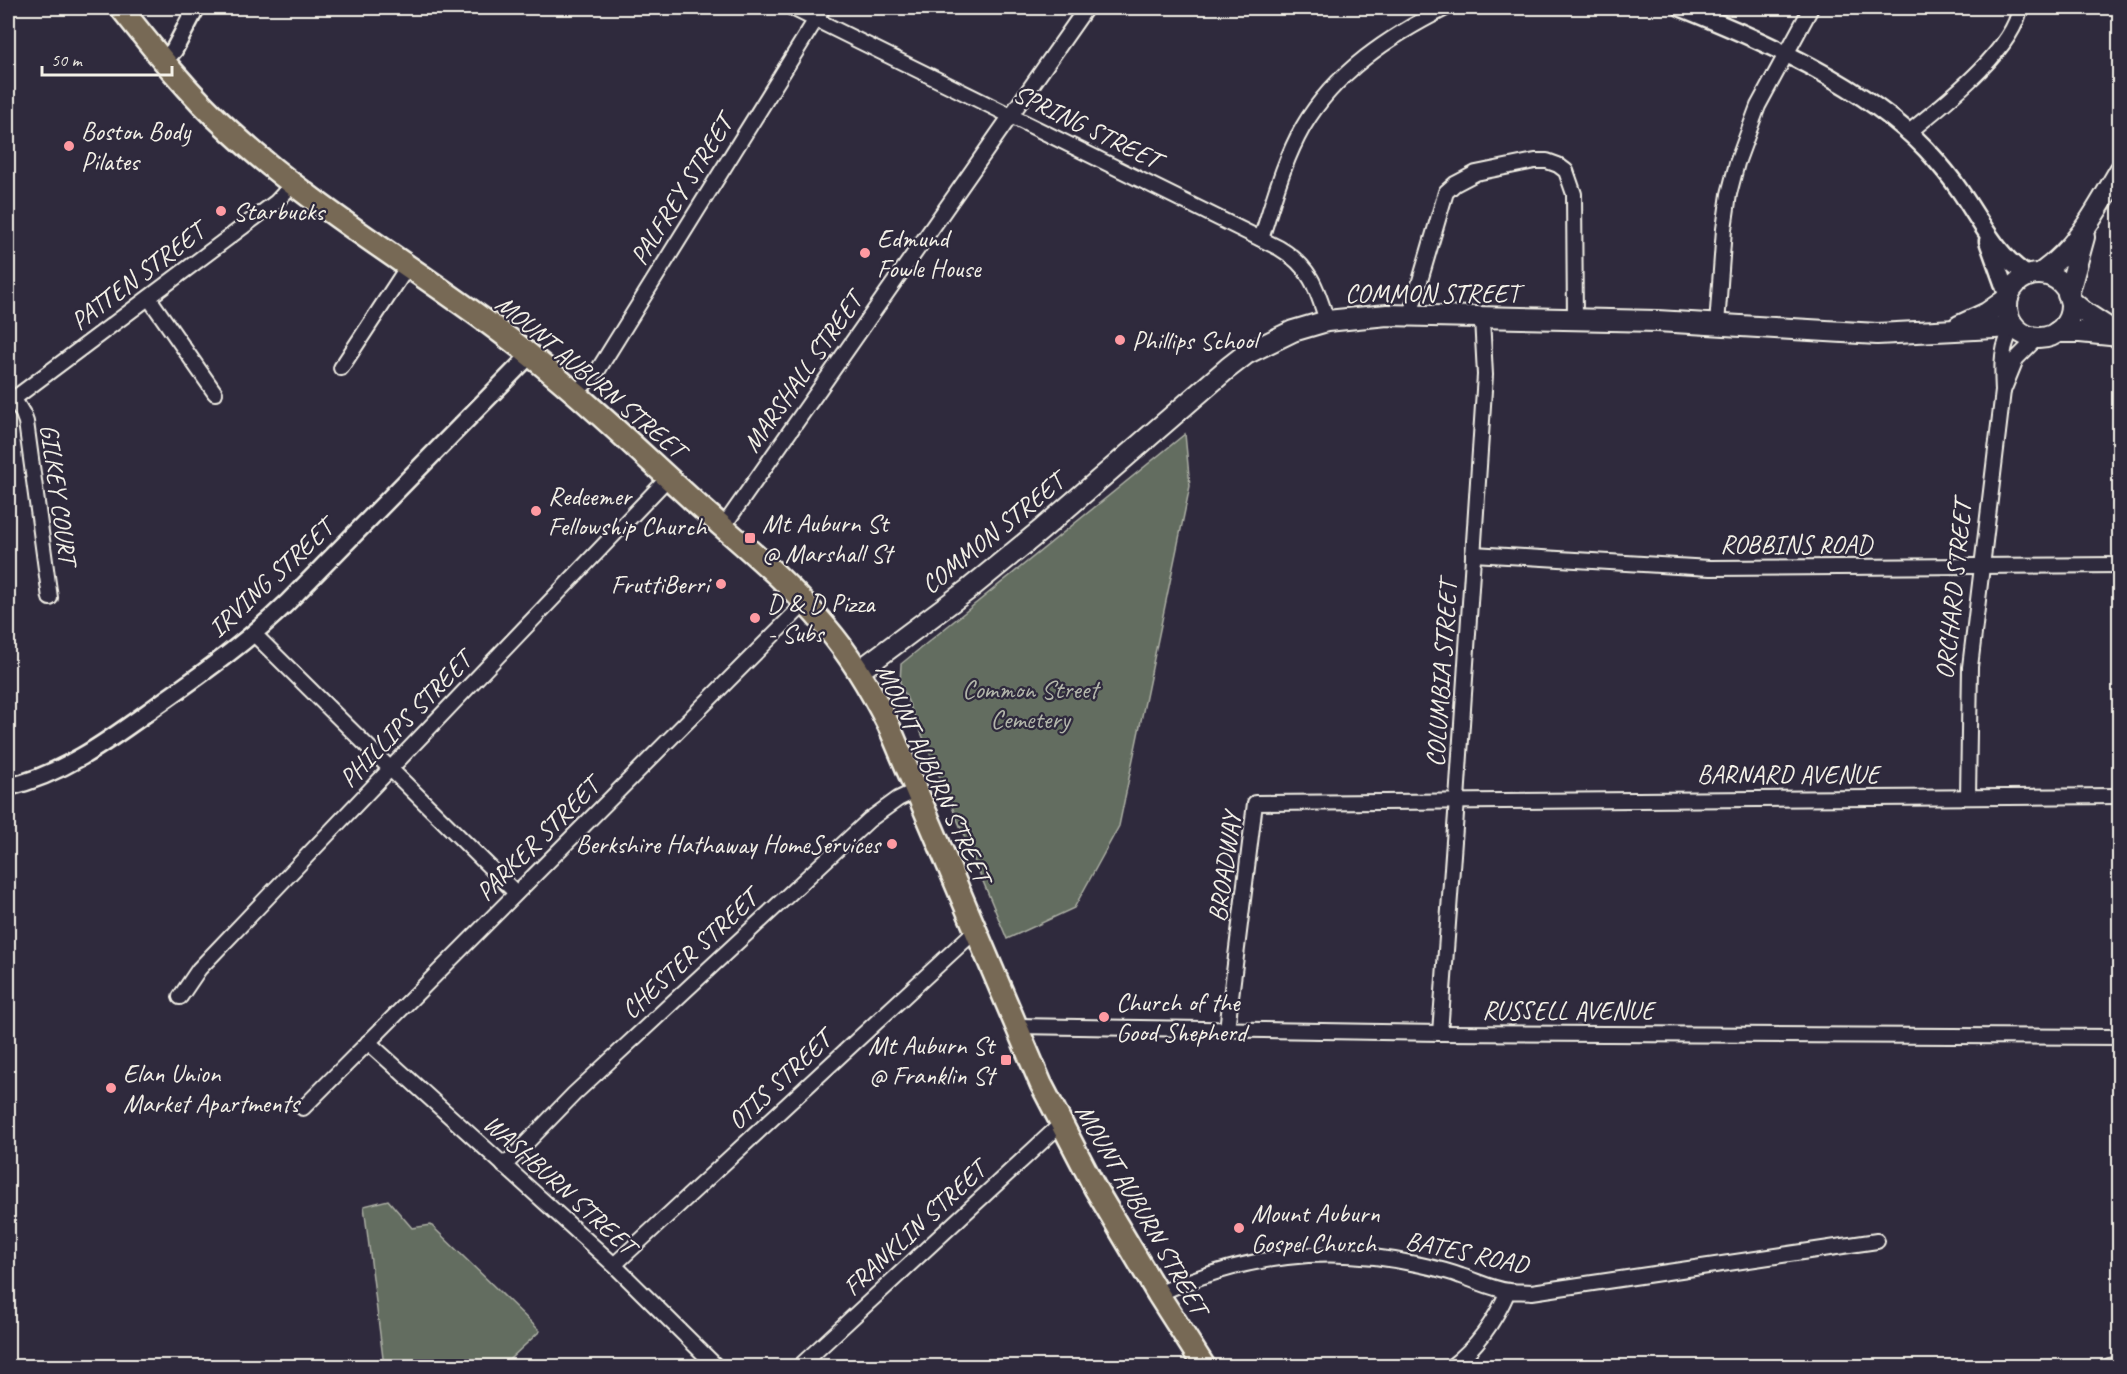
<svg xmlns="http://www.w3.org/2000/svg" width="2127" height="1374" font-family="Caveat,sans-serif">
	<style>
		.green { fill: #636d61; stroke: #acafa4; stroke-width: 1.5 }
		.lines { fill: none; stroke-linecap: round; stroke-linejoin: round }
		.minor-casing { stroke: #f4f1e8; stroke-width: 18 }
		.tertiary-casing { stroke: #f4f1e8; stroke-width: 21 }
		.secondary-casing { stroke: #f4f1e8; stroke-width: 24 }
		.primary-casing { stroke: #f4f1e8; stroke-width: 26 }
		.minor { stroke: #2f2a3d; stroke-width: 14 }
		.tertiary { stroke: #2f2a3d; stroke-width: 16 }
		.secondary { stroke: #2f2a3d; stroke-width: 20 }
		.primary { stroke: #776954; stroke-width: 21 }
		.poi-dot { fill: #ff9aa2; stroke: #2f2a3d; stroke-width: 2 }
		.labels { text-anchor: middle; stroke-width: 4.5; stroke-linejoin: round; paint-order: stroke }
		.street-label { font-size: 26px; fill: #f4f1e8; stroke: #2f2a3d }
		.poi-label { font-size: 26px; fill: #f4f1e8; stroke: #2f2a3d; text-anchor: start }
		.park-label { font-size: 26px; fill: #b3b6ab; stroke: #2f2a3d }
	</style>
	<rect width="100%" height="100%" fill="#2f2a3d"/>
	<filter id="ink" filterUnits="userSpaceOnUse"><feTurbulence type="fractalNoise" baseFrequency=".0167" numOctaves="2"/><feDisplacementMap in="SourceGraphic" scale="12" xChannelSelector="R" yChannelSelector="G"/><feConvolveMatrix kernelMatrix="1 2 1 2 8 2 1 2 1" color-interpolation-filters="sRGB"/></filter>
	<g filter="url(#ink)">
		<g class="green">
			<path d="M1185 434 1190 486 1119 826 1074 908 1007 939 900 682 901 664Z"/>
			<path d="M388 1200 412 1228 431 1225 540 1331 510 1359 519 1366H384L364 1206Z"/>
		</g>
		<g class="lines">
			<g class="minor-casing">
				<g id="minor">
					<path d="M792 8 1279 248C1310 266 1317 288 1327 321"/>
					<path d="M1908 133C1942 105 2013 51 2020 8"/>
					<path d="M1261 239C1273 202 1283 162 1303 127 1335 72 1390 36 1446 8"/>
					<path d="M149 298 215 393"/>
					<path d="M1410 315 1446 192 1455 184 1476 173 1535 161H1547L1558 165 1566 171 1574 194 1575 320"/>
					<path d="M1717 325 1724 229 1729 194 1737 163 1758 106 1811 8"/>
					<path d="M2014 327C2000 345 2002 369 2003 391L2016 359 2037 338"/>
					<path d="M341 368 408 266"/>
					<path d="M575 394 598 370 823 8"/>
					<path d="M14 399 23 414 26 422 50 598"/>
					<path d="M8 403 276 202 293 184"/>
					<path d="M723 527 1086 8"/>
					<path d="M1473 554 1710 568 2120 565"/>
					<path d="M253 633 516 893"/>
					<path d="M1968 797 1970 667 2003 391"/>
					<path d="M180 997 199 969 668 478"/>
					<path d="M1016 1026 1440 1033 2120 1037"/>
					<path d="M1227 1029 1255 803 2120 796"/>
					<path d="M1440 1033 1457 800 1485 375 1482 318"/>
					<path d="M368 1042 614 1265 716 1366"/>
					<path d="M303 1108 805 603"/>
					<path d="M504 1166 574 1094 869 820 898 799 917 790"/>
					<path d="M614 1265 976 930"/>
					<path d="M1158 1294C1245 1255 1327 1244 1421 1265 1435 1268 1448 1271 1461 1276 1477 1281 1492 1289 1509 1291 1517 1292 1525 1291 1532 1292L1877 1241"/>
					<path d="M800 1366 1060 1125"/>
					<path d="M1452 1366C1478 1346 1495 1321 1508 1291"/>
					<path d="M2109 1366 2120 1364"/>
				</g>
			</g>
			<g class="tertiary-casing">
				<g id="tertiary">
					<path d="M1682 8C1762 40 1866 86 1926 149 1938 162 1950 176 1960 191 1980 220 1998 258 2029 276"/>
					<path d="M163 62 174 50 196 8"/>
					<path d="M1988 241 2008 297"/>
					<path d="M8 787C67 773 113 737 162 702 206 671 249 640 287 603L530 355"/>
				</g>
			</g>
			<g class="secondary-casing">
				<g id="secondary">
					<path d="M2040 274C2079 246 2096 211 2120 170"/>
					<circle cx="2039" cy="306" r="32"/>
					<path d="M2068 295 2084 237"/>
					<path d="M2070 300 2084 312 2116 333"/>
					<path d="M1959 326 1987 313 2008 298"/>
					<path d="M2057 332H2080L2120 336"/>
					<path d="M859 671 969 589 1040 531 1228 368 1246 354 1293 331 1327 321 1387 315 1657 321 1877 334 2014 327"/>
				</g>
			</g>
			<g class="primary-casing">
				<path id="primary" d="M121 8C155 51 189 94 230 131 312 207 410 264 499 331 570 384 634 447 699 506 743 545 789 582 826 627 852 657 871 690 889 726L1041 1084 1095 1188 1158 1294 1204 1366"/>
			</g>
			<use href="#minor" class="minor"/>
			<use href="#tertiary" class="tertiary"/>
			<use href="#secondary" class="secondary"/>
			<use href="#primary" class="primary"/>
		</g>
	</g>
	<g class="poi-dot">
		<circle cx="69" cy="146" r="6"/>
		<circle cx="221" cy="211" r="6"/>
		<circle cx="865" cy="253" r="6"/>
		<circle cx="1120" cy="340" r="6"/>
		<circle cx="536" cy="511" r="6"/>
		<rect x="744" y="532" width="12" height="12" rx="3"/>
		<circle cx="721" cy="584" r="6"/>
		<circle cx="755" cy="618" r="6"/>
		<circle cx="892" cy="844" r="6"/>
		<circle cx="1104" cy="1017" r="6"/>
		<rect x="1000" y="1054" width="12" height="12" rx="3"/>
		<circle cx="111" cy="1088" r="6"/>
		<circle cx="1239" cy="1228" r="6"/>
	</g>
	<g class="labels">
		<g class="street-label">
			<text transform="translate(1087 126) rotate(26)" y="9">SPRING STREET</text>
			<text transform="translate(681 190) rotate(-58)" y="9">PALFREY STREET</text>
			<text transform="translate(137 276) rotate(-37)" y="9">PATTEN STREET</text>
			<text x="1432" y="302">COMMON STREET</text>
			<text transform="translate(802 372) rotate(-55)" y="9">MARSHALL STREET</text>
			<text transform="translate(591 376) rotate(40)" y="9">MOUNT AUBURN STREET</text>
			<text transform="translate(59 494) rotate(82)" y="9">GILKEY COURT</text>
			<text transform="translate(992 533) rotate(-39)" y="9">COMMON STREET</text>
			<text x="1796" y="553">ROBBINS ROAD</text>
			<text transform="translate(270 578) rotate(-43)" y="9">IRVING STREET</text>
			<text transform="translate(1953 590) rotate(-84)" y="9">ORCHARD STREET</text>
			<text transform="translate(1441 674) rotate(-86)" y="9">COLUMBIA STREET</text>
			<text transform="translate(405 719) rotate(-46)" y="9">PHILLIPS STREET</text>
			<text transform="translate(934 773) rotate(65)" y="9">MOUNT AUBURN STREET</text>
			<text x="1788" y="783">BARNARD AVENUE</text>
			<text transform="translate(537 839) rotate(-45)" y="9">PARKER STREET</text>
			<text transform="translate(1224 867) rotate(-82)" y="9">BROADWAY</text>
			<text transform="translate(689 954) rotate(-43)" y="9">CHESTER STREET</text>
			<text x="1568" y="1019">RUSSELL AVENUE</text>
			<text transform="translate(779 1080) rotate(-43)" y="9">OTIS STREET</text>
			<text transform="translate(560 1184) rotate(42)" y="9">WASHBURN STREET</text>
			<text transform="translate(1142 1209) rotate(60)" y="9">MOUNT AUBURN STREET</text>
			<text transform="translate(914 1228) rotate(-43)" y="9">FRANKLIN STREET</text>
			<text transform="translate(1467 1252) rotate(12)" y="9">BATES ROAD</text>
		</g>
		<g class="poi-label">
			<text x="81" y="140">Boston Body<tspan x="81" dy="30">Pilates</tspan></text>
			<text x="233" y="220">Starbucks</text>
			<text x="877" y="247">Edmund<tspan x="877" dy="30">Fowle House</tspan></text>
			<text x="1132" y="349">Phillips School</text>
			<text x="548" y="505">Redeemer<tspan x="548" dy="30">Fellowship Church</tspan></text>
			<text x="762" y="532">Mt Auburn St<tspan x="762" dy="30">@ Marshall St</tspan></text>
			<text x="709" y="593" text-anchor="end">FruttiBerri</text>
			<text x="767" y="612">D &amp; D Pizza<tspan x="767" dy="30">- Subs</tspan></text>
			<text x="880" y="853" text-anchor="end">Berkshire Hathaway HomeServices</text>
			<text x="1116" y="1011">Church of the<tspan x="1116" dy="30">Good Shepherd</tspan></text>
			<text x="994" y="1054" text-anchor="end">Mt Auburn St<tspan x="994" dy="30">@ Franklin St</tspan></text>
			<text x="123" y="1082">Elan Union<tspan x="123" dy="30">Market Apartments</tspan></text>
			<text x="1251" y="1222">Mount Auburn<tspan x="1251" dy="30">Gospel Church</tspan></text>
		</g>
		<g class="park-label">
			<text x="1030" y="698">Common Street<tspan x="1030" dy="30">Cemetery</tspan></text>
		</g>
	</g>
	<rect width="2127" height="1374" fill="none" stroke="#2f2a3d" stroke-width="30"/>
	<rect x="15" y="15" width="2097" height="1344" fill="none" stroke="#f4f1e8" stroke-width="2" filter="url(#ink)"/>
	<path d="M42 66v9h130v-9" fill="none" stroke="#f4f1e8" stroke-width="3"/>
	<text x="51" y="66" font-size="18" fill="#f4f1e8" stroke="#2f2a3d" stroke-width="4.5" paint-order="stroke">50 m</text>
</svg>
